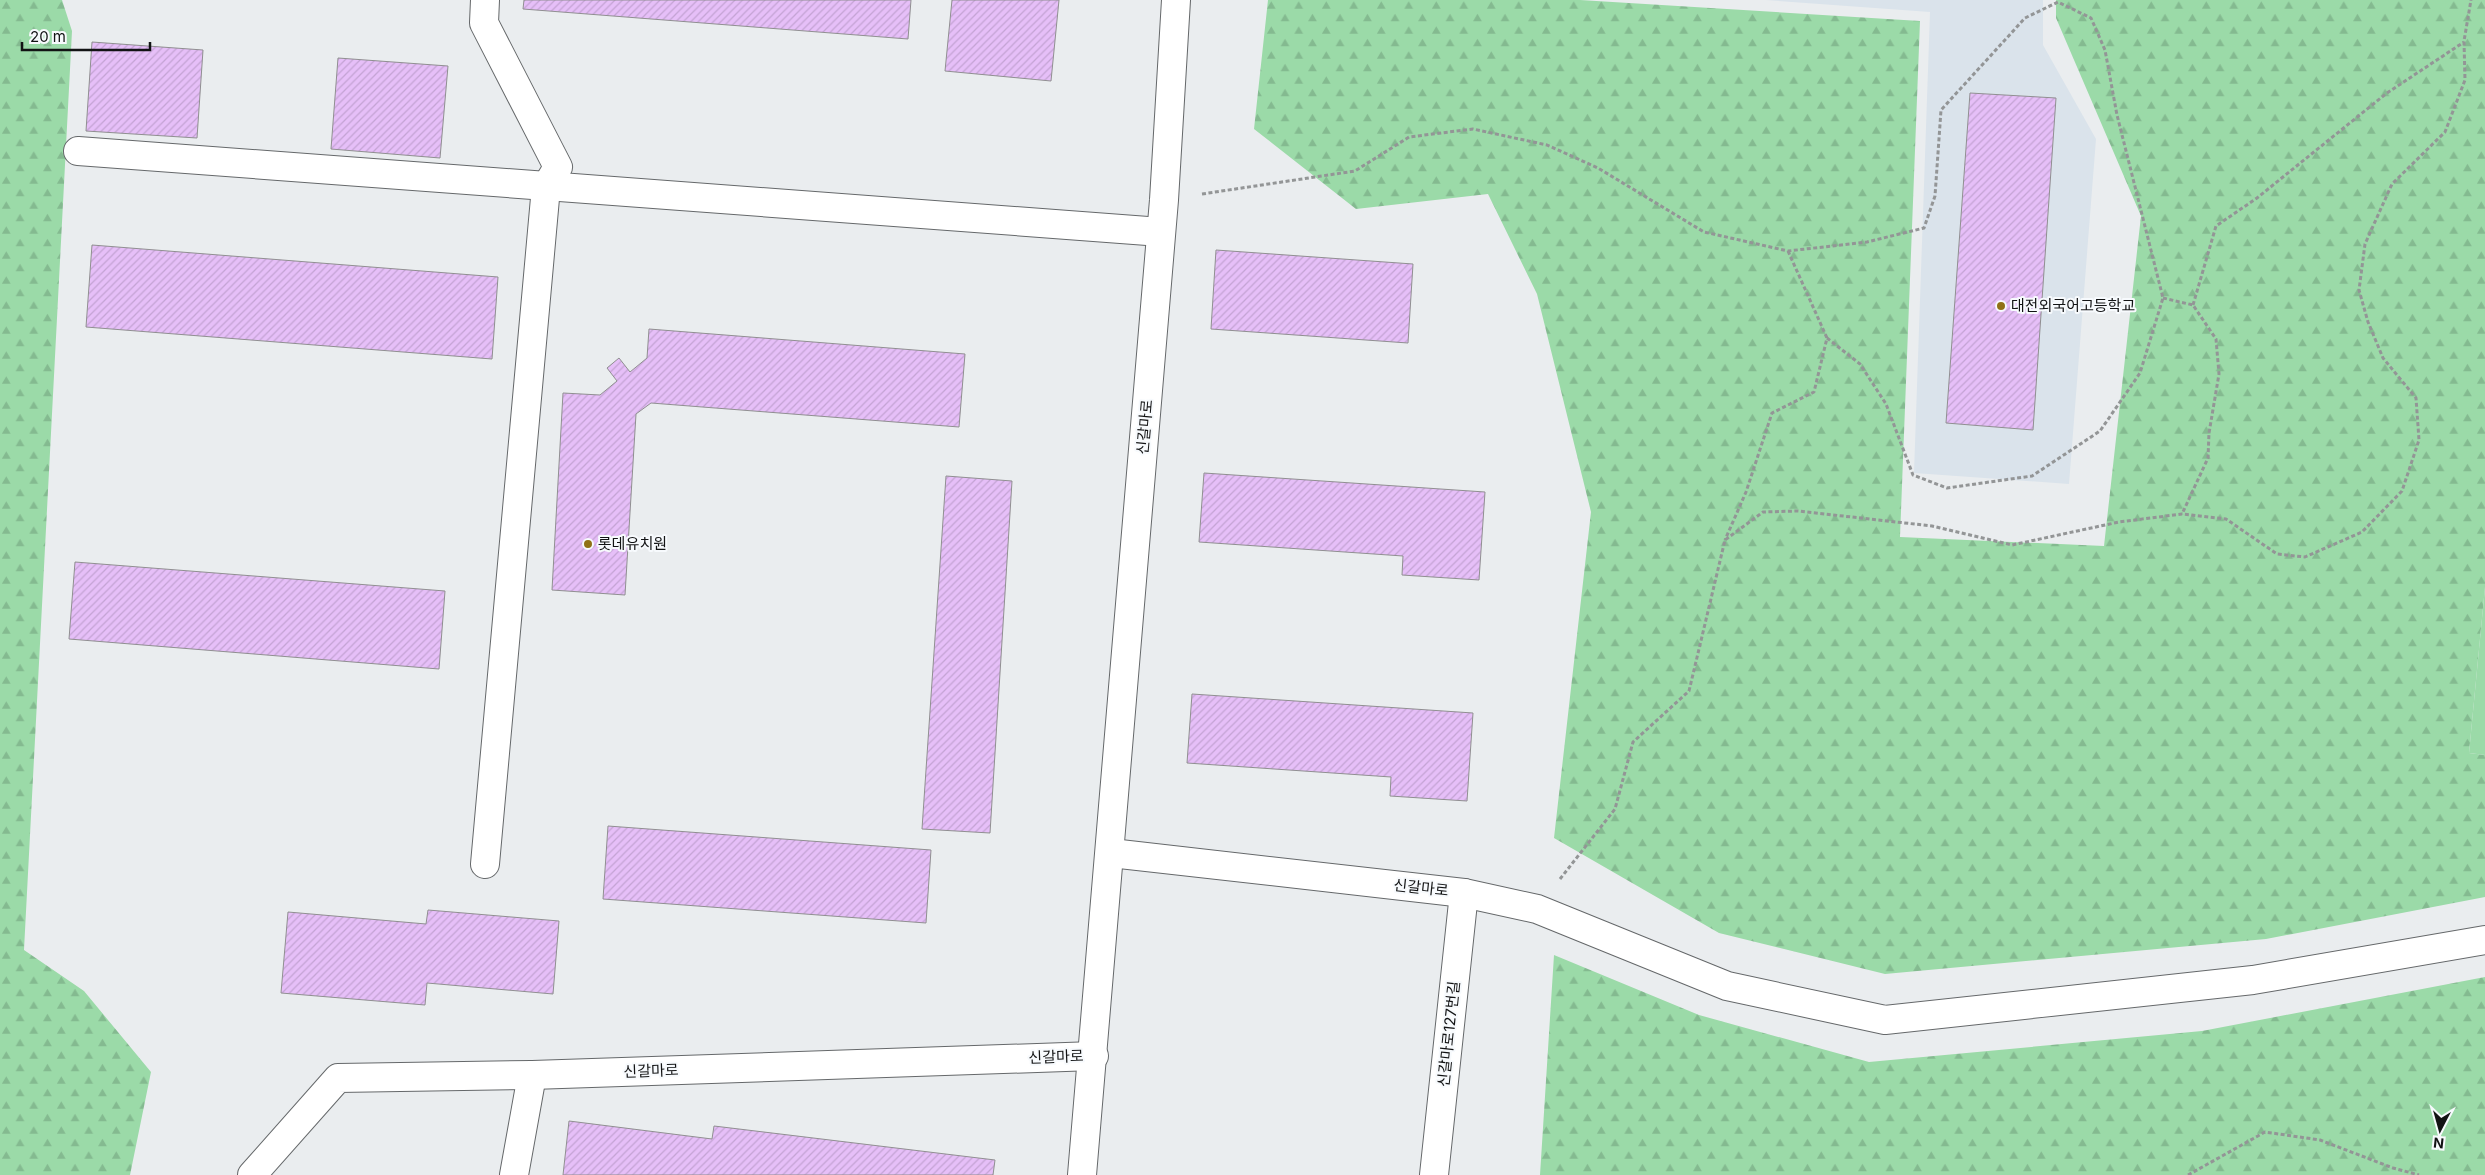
<svg xmlns="http://www.w3.org/2000/svg" width="2485" height="1175" font-family="Inter,'Noto Sans KR',sans-serif">
	<style>
		.built { fill: #dae3eb }
		.forest { fill: url(#forest-firs) }
		.green { fill: #9bdaa8 }
		.building { fill: url(#building-hatch); stroke: #908f91 }
		.lines { fill: none; stroke-linecap: round; stroke-linejoin: round }
		.minor-casing { stroke: #65686a; stroke-width: 30 }
		.path { stroke: #939596; stroke-width: 3; stroke-dasharray: 4 2.5; stroke-linecap: butt }
		.minor { stroke: #fff; stroke-width: 28 }
		.poi-dot { fill: #907116; stroke: #f7fafd; stroke-width: 2 }
		.labels { text-anchor: middle; stroke-width: 4; stroke-linejoin: round; paint-order: stroke }
		.poi-label { font-size: 15px; fill: #121314; stroke: #f7fafd; text-anchor: start }
		.street-label { font-size: 15px; fill: #121314; stroke: #f7fafd }
	</style>
	<defs>
		<pattern id="forest-firs" width="22" height="20" patternUnits="userSpaceOnUse" patternTransform="scale(1.25)"><rect width="22" height="20" fill="#9bdaa8"/><path d="M5 1l3.5 6h-7zM16 11l3.5 6h-7z" fill="#84ba90"/></pattern>
		<pattern id="building-hatch" width="6" height="6" patternUnits="userSpaceOnUse" patternTransform="scale(1.25)"><rect width="6" height="6" fill="#e6bff8"/><path d="M-1 1l2-2M0 6l6-6M5 7l2-2" fill="none" stroke="#c4a3d4"/></pattern>
	</defs>
	<rect width="100%" height="100%" fill="#eaedef"/>
	<path class="built" d="M1766 0H2043V45L2096 139 2069 484 1914 473 1930 12Z"/>
	<g class="forest">
		<path d="M0 0H62L72 31 24 950 84 991 151 1072 130 1175H0Z"/>
		<path d="M1268 0H1580L1920 21 1900 537 2104 546 2141 216 2056 18V0H2485V587L2469 753 2485 755V897L2266 939 1885 974 1719 933 1554 838 1591 512 1537 294 1488 194 1356 209 1254 129Z"/>
		<path d="M1554 955 1699 1015 1869 1062 2202 1031 2485 977V1175H1540Z"/>
	</g>
	<path class="green" d="M2485 587V755L2469 753Z"/>
	<g class="building">
		<path d="M524 0H911L908 39 523 9Z"/>
		<path d="M952 0H1059L1051 81 945 71Z"/>
		<path d="M92 42 203 50 197 138 86 131Z"/>
		<path d="M338 58 448 66 440 158 331 149Z"/>
		<path d="M1970 93 2056 98 2033 430 1946 423Z"/>
		<path d="M92 245 498 277 492 359 86 327Z"/>
		<path d="M1216 250 1413 264 1408 343 1211 329Z"/>
		<path d="M649 329 965 354 959 427 651 403 636 414 625 595 552 590 563 393 600 395 617 381 607 368 619 358 630 372 647 358Z"/>
		<path d="M1204 473 1485 492 1479 580 1402 575 1403 556 1199 542Z"/>
		<path d="M946 476 1012 481 990 833 922 829Z"/>
		<path d="M75 562 445 591 439 669 69 639Z"/>
		<path d="M1192 694 1473 713 1467 801 1390 796 1391 777 1187 763Z"/>
		<path d="M608 826 931 850 926 923 603 899Z"/>
		<path d="M428 910 559 921 553 994 427 983 425 1005 281 993 288 912 426 924Z"/>
		<path d="M569 1121 712 1139 714 1126 995 1160 993 1175H563Z"/>
	</g>
	<g class="lines">
		<g class="minor-casing">
			<g id="minor">
				<path d="M78 151 1161 232"/>
				<path d="M1111 853 1464 893 1537 909 1727 986 1885 1020 2253 980 2485 940"/>
				<path d="M485 864 546 187 558 167 484 23 485 0"/>
				<path d="M252 1175 338 1078 532 1075 1094 1056"/>
				<path d="M514 1175 532 1075"/>
				<path d="M1082 1175 1164 200 1176 0"/>
				<path d="M1434 1175 1464 893"/>
			</g>
		</g>
		<g class="path">
			<path d="M1202 194 1355 171 1409 137 1473 129 1547 145 1598 168 1704 232 1788 251 1867 242 1924 228 1935 196 1941 110 2025 18 2058 2 2091 18 2105 50 2117 115 2163 298 2140 373 2100 431 2032 476 1947 488 1913 475 1886 404 1860 364 1827 338 1814 392 1772 413 1746 492 1725 540"/>
			<path d="M1788 251 1827 338"/>
			<path d="M2163 298 2193 305 2216 339 2219 374 2209 433 2208 458 2182 514"/>
			<path d="M2193 305 2216 226 2257 198 2387 93 2464 42"/>
			<path d="M1560 879 1615 809 1633 742 1689 691 1725 540 1763 512 1798 511 1932 526 2012 545 2119 522 2182 514 2226 519 2277 554 2305 557 2362 532 2402 491 2419 440 2416 398 2383 358 2368 322 2359 290 2365 244 2392 184 2445 132 2465 80 2464 41 2471 0"/>
			<path d="M2188 1175 2265 1132 2320 1140 2393 1168 2419 1175"/>
		</g>
		<use href="#minor" class="minor"/>
	</g>
	<g class="poi-dot">
		<circle cx="2001" cy="306" r="5"/>
		<circle cx="588" cy="544" r="5"/>
	</g>
	<g class="labels">
		<g class="poi-label">
			<text x="2011" y="311">대전외국어고등학교</text>
			<text x="598" y="549">롯데유치원</text>
		</g>
		<g class="street-label">
			<text transform="translate(1145 427) rotate(-85)" y="5">신갈마로</text>
			<text transform="translate(1421 888) rotate(6)" y="5">신갈마로</text>
			<text transform="translate(1449 1034) rotate(-84)" y="5">신갈마로127번길</text>
			<text transform="translate(1056 1057) rotate(-2)" y="5">신갈마로</text>
			<text transform="translate(651 1071) rotate(-2)" y="5">신갈마로</text>
		</g>
	</g>
	<g transform="translate(2440 1130) rotate(186)" stroke="#f7fafd" stroke-width="4" paint-order="stroke">
	<path d="M0-4L9 19L0 12L-9 19Z" fill="#121314"/>
	<text y="-8" font-size="14" font-weight="bold" text-anchor="middle" fill="#121314">N</text>
	</g>
	<path d="M22 42v8h128v-8" fill="none" stroke="#121314" stroke-width="2.5"/>
	<text x="30" y="42" font-size="15" fill="#121314" stroke="#f7fafd" stroke-width="4" paint-order="stroke">20 m</text>
</svg>
